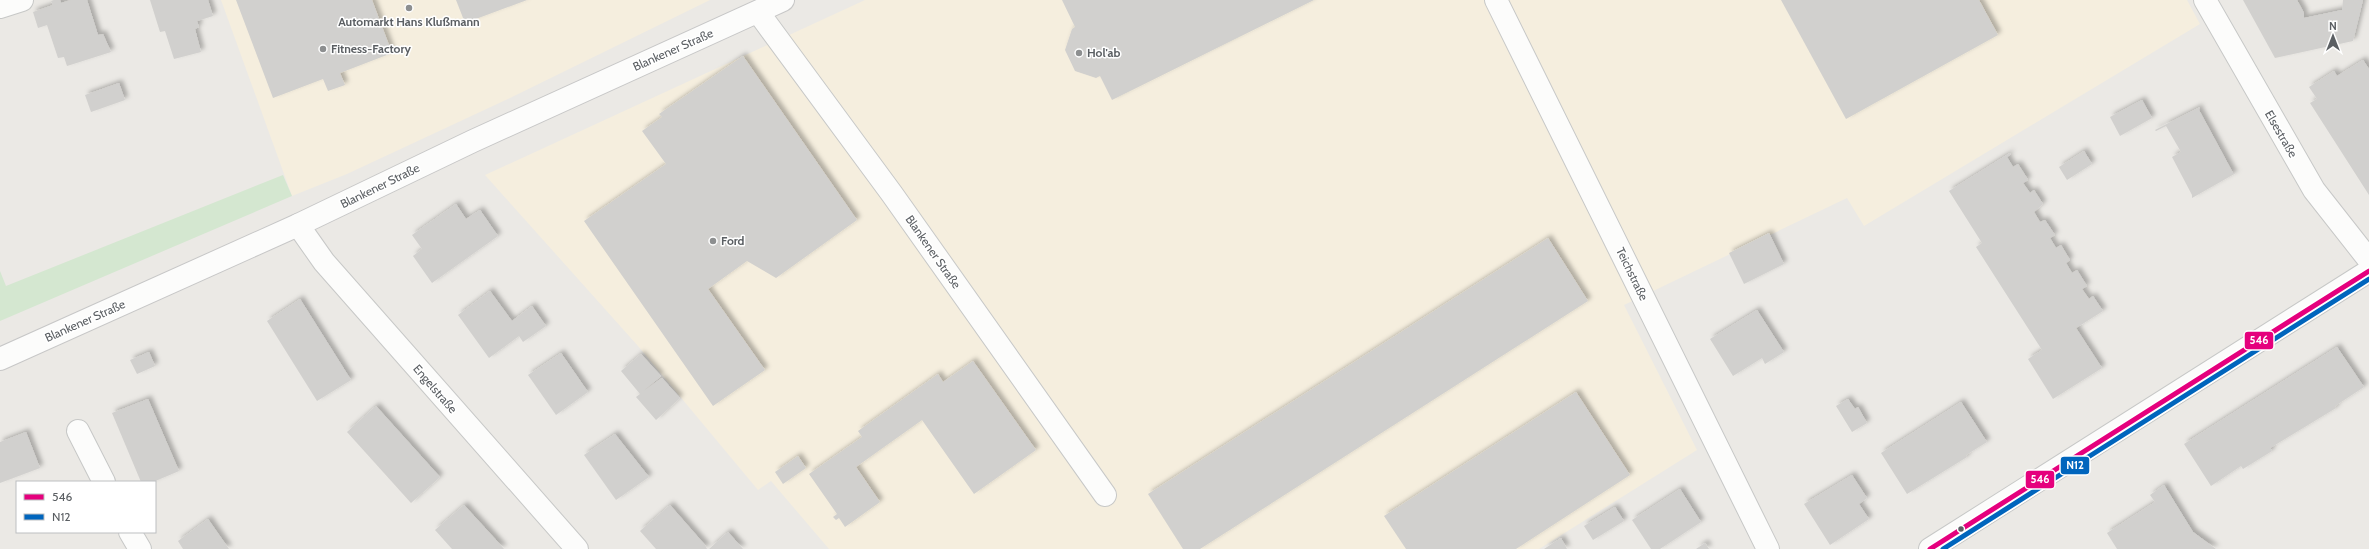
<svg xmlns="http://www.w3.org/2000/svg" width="2369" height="549" font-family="Cabin,sans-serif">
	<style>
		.commercial { fill: #f5eede }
		.green { fill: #d4e7d0 }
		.building { fill: #d1d0ce; filter: url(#shadow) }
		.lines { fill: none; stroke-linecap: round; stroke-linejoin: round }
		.minor-casing { stroke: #c7c8c7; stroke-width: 24 }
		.tertiary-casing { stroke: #c7c8c7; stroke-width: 24 }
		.secondary-casing { stroke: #c7c7c7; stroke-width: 24 }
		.minor { stroke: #fcfcfb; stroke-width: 22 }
		.tertiary { stroke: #fcfcfb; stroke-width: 22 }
		.secondary { stroke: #fcfcfb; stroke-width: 22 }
		.bus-1-casing { stroke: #fff; stroke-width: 8 }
		.bus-2-casing { stroke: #fff; stroke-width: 8 }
		.bus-1 { stroke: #e5007d; stroke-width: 5 }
		.bus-2 { stroke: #0065bd; stroke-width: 5 }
		.poi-dot { fill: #8d8f90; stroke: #fff; stroke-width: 1.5 }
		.bus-dot { fill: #5b5f63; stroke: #fff; stroke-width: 1.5 }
		.labels { text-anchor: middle; stroke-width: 3; stroke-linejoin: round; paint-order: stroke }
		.poi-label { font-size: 12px; font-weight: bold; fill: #5b5f63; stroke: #fff; text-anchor: start }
		.street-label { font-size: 12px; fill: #5b5f63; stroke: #fff }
		.line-badge { stroke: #fff; stroke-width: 1.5 }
		.badge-label { font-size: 11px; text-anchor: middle; font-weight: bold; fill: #fff }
	</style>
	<defs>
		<filter id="shadow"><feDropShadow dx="3.5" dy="-3.5" stdDeviation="2" flood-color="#0004"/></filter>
	</defs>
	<rect width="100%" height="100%" fill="#ebe9e5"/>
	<g class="commercial">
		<path d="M221 0H710L510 98 347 174 292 196Z"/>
		<path d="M865 0H2187L2200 24 1864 226 1847 198 1624 305 1697 450 1539 549H829L771 481 758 490 638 346 485 175Z"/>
	</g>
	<path class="green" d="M283 175 292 196 0 321V271L6 286Z"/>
	<g class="building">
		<path d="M54 0H60L61 3 71 0H87L98 35 103 34 111 52 67 66 64 57 58 58 47 25 38 28 33 12 53 5 51 1Z"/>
		<path d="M150 0H208L213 16 197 21 199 27 195 29 201 52 174 59 165 31 160 32Z"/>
		<path d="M236 0H372L392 53 340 73 345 85 328 91 323 79 273 98Z"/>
		<path d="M456 0H527L465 23Z"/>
		<path d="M1062 0H1314L1112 100 1100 76 1096 78 1075 71 1065 50 1072 29 1075 27Z"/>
		<path d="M1781 0H1979L1998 35 1846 119Z"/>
		<path d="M2243 0H2297L2304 13V18L2342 10 2343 0H2363L2353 41 2275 58Z"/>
		<path d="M743 56 857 220 776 278 747 261 708 289 765 370 713 406 584 221 666 164 642 131 662 117 659 114Z"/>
		<path d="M2363 60 2369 69V195L2310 103 2317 99 2309 87 2334 71 2337 76Z"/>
		<path d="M119 83 125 100 91 112 85 95Z"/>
		<path d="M2142 100 2152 118 2120 136 2110 117Z"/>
		<path d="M2200 107 2199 110 2233 173H2236L2192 198V195L2172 157 2181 152 2166 126 2156 131 2155 130Z"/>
		<path d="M2084 151 2092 164 2067 180 2059 167Z"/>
		<path d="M2010 153 2011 154 2007 157 2013 167 2018 164 2027 178 2028 180 2023 183 2030 193 2034 190 2043 204 2034 212 2040 222 2045 220 2055 235 2050 238 2056 248 2061 245 2070 260 2066 263 2072 273 2077 270 2087 286 2082 289 2089 299 2093 296 2103 311 2076 328 2102 368 2053 399 2028 359 2042 350 1976 247 1982 243 1949 191Z"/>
		<path d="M456 204 466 219 480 210 498 236 432 283 413 256 422 249 412 235Z"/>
		<path d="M1769 233 1784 264 1744 284 1729 253Z"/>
		<path d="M1548 238 1588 301 1200 549H1183L1148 494Z"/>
		<path d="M490 291 512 321 532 306 546 326 523 342 519 336 489 358 458 315Z"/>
		<path d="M300 299 351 380 317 401 267 321Z"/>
		<path d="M1757 310 1784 352 1765 364 1762 358 1733 376 1710 339Z"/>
		<path d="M2337 347 2364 387 2335 406 2336 408 2270 448 2272 451 2243 469 2241 466 2211 486 2184 444Z"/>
		<path d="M149 352 155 366 137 374 130 360Z"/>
		<path d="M561 353 588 392 556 415 528 375Z"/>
		<path d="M641 354 661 376 642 392 662 378 680 398 656 420 636 397 640 394 621 371Z"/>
		<path d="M973 361 1036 450 974 494 922 420 856 467 880 502 845 527 839 518 836 520 833 517 837 514 809 474 862 437 858 431 938 374 943 382Z"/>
		<path d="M1576 392 1630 475 1516 549H1406L1384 516Z"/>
		<path d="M148 399 179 471 153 482H141L112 413Z"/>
		<path d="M1848 399 1855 409 1858 407 1867 423 1852 432 1836 406Z"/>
		<path d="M1961 402 1987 442 1966 455 1967 457 1907 494 1881 453Z"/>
		<path d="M376 406 440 477 411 503 347 432Z"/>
		<path d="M26 432 40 468 0 483V442Z"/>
		<path d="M615 434 649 477 616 500 584 455Z"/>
		<path d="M798 456 806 468 783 484 775 472Z"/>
		<path d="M1852 475 1867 498 1859 504 1869 519 1830 545 1804 504Z"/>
		<path d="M2164 485 2193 532 2216 549H2117L2107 533 2155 502 2150 495Z"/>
		<path d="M1680 489 1701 522 1660 549H1651L1632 520Z"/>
		<path d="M464 505 497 541 504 549H452L435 530Z"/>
		<path d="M670 505 705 545 707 549H656L640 531Z"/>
		<path d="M1615 507 1624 521 1593 540 1584 526Z"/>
		<path d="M208 519 229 549H183L178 541Z"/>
		<path d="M728 532 743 549H709Z"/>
		<path d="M1561 538 1567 549H1544Z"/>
		<path d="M1705 543 1709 549H1696Z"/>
	</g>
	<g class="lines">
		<g class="minor-casing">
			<g id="minor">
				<path d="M1496 0 1768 549"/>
				<path d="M0 7 22 0"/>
				<path d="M758 12 892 194 1105 495"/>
				<path d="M298 225 324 262 577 549"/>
				<path d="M78 431 104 482"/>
				<path d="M130 532 140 549"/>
				<path d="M1930 549 2369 271"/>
			</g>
		</g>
		<g class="tertiary-casing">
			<path id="tertiary" d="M2205 0 2314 190 2369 260"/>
		</g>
		<g class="secondary-casing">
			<path id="secondary" d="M0 359 298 225 473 141 783 0"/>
		</g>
		<use href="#minor" class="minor"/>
		<use href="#tertiary" class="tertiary"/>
		<use href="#secondary" class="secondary"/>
		<g class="bus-1-casing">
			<path id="bus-1" d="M1930 549 2369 271"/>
		</g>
		<g class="bus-2-casing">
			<path id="bus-2" d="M1943 549 2369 279"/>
		</g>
		<use href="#bus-1" class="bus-1"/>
		<use href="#bus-2" class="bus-2"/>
	</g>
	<g class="poi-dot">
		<circle cx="409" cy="8" r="4"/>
		<circle cx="323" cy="49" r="4"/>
		<circle cx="1079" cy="53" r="4"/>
		<circle cx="713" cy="241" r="4"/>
	</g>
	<circle class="bus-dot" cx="1961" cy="529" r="3.5"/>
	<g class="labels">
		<g class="poi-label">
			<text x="409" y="26" text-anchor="middle">Automarkt Hans Klußmann</text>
			<text x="331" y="53">Fitness-Factory</text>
			<text x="1087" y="57">Hol'ab</text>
			<text x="721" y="245">Ford</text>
		</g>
		<g class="street-label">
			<text transform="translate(673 50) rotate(-24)" y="4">Blankener Straße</text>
			<text transform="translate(2281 134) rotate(60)" y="4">Elsestraße</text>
			<text transform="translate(380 186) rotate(-26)" y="4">Blankener Straße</text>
			<text transform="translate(933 252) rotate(55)" y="4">Blankener Straße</text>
			<text transform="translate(1632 274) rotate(64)" y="4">Teichstraße</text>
			<text transform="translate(85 321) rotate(-24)" y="4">Blankener Straße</text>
			<text transform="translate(435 389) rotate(49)" y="4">Engelstraße</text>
		</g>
	</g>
	<g class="line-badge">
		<rect x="2244" y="331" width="30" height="19" rx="4" fill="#e5007d"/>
		<rect x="2060" y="456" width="30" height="19" rx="4" fill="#0065bd"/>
		<rect x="2025" y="470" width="30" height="19" rx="4" fill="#e5007d"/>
	</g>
	<g class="badge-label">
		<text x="2259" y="344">546</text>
		<text x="2075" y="469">N12</text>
		<text x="2040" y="483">546</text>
	</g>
	<rect x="16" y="481" width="140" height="52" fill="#ffffff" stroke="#bdbfc1"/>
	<rect x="24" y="494" width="20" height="6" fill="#e5007d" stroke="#bdbfc1"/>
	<text x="52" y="501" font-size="12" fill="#5b5f63">546</text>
	<rect x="24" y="514" width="20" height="6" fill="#0065bd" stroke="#bdbfc1"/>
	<text x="52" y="521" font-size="12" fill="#5b5f63">N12</text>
	<g transform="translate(2333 36)" stroke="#ffffff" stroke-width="3" paint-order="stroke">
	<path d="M0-3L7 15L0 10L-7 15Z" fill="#5b5f63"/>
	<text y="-6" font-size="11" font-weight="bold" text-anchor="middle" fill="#5b5f63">N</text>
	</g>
</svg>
